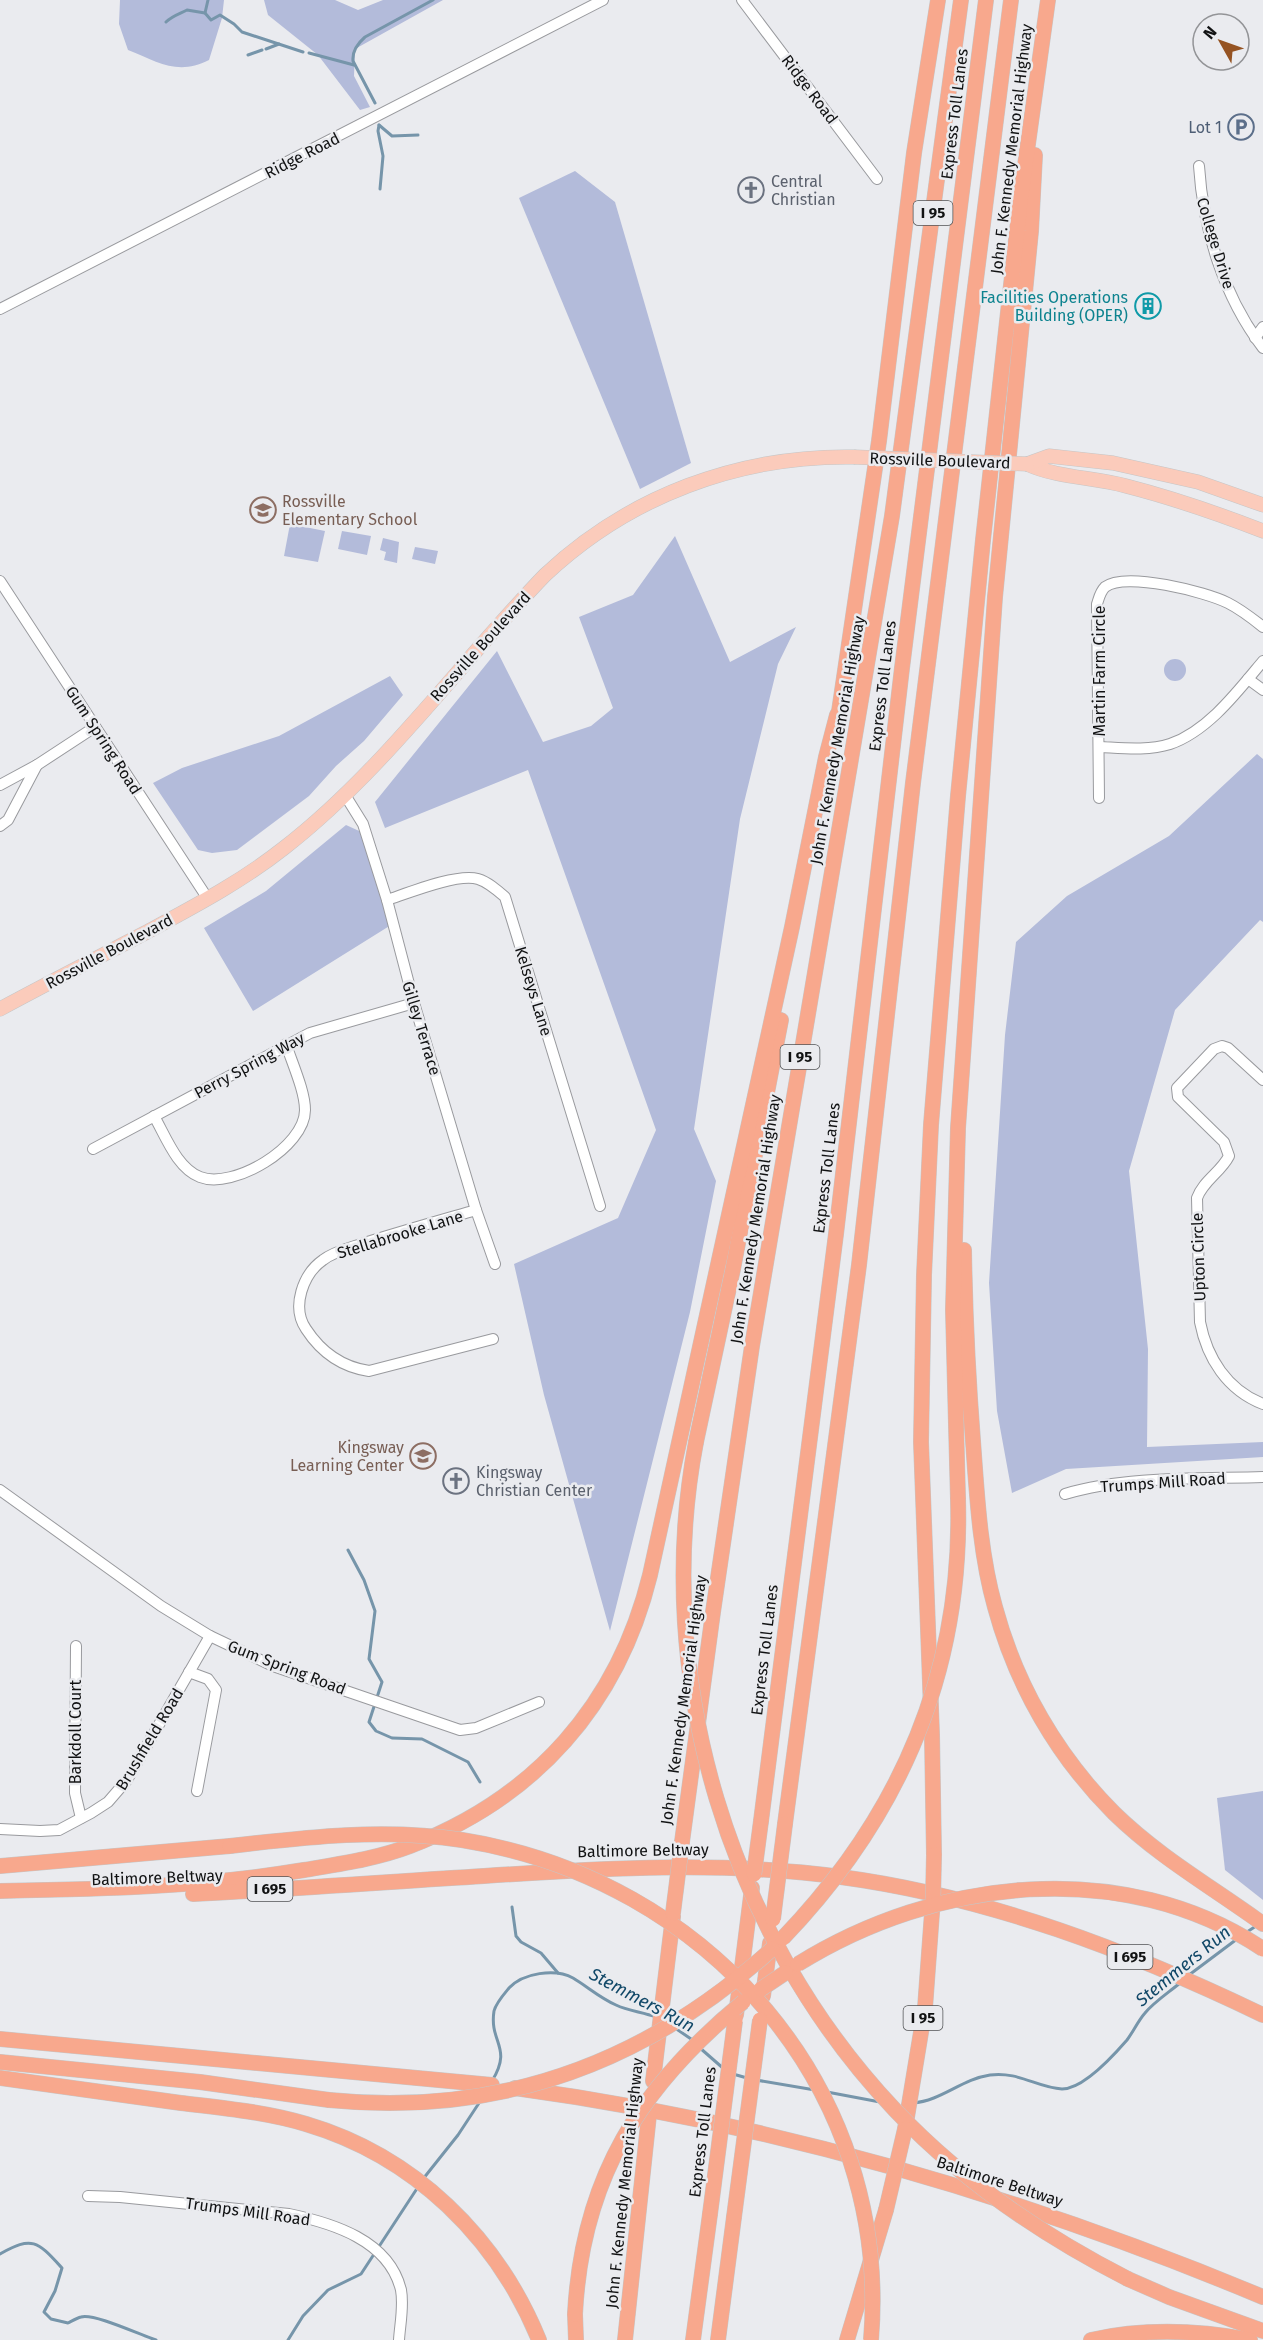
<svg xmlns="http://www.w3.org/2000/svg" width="1263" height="2340" font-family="'Fira Sans',sans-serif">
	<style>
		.green { fill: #b3bbda }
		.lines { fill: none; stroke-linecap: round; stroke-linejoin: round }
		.stream { stroke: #7695aa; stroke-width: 3 }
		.minor-casing { stroke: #999a9e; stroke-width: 12 }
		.major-casing { stroke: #c6c6c6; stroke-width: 15 }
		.highway-casing { stroke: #c6c6c6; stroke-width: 16 }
		.minor { stroke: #fff; stroke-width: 10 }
		.major { stroke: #fbcbbb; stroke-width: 14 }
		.highway { stroke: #f8a88d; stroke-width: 15 }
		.major-bridge-casing { stroke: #c6c6c6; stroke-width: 15; stroke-linecap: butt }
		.highway-bridge-casing { stroke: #c6c6c6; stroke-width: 16; stroke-linecap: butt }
		.major-bridge { stroke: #fbcbbb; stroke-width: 14 }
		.highway-bridge { stroke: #f8a88d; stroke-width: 15 }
		.labels { text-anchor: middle; stroke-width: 5; stroke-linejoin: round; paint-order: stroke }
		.shield { fill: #eaebef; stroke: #525355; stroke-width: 1.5 }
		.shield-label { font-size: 15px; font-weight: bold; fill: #111213 }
		.street-label { font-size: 16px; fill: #111213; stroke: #eaebef }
		.service-label { font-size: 16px; fill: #4e5e75; stroke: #eaebef; text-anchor: end }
		.worship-label { font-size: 16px; fill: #5b616d; stroke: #eaebef; text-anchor: start }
		.culture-label { font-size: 16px; fill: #0d838f; stroke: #eaebef; text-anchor: end }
		.education-label { font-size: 16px; fill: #785e54; stroke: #eaebef; text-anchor: start }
		.water-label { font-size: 18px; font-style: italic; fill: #114868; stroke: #eaebef }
	</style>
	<rect width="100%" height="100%" fill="#eaebef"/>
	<g class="green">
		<path d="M120 0H224L222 18 209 60C178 76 158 62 128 50L119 24Z"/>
		<path d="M264 0H335L358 10 383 0H443L355 49 354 76 370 107 360 110 318 55 268 15Z"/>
		<path d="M575 171 615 202 691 463 640 489 519 198Z"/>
		<path d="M290 524 325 531 318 562 284 556Z"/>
		<path d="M342 531 371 536 367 555 338 549Z"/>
		<path d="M675 536 730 662 796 627 778 664 740 819 694 1129 716 1181 690 1312 610 1631 544 1395 514 1264 618 1218 656 1130 528 770 385 828 375 802 497 651 543 742 591 726 613 708 579 617 633 595Z"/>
		<path d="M383 538 399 542 397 563 384 560 386 552 380 550Z"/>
		<path d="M415 547 438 551 435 564 412 559Z"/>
		<circle cx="1175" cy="670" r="11"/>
		<path d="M390 676 403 695 364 741 336 766 309 796 237 850 212 853 198 850 153 783 182 768 279 736Z"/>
		<path d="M1257 754 1263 759V922L1260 920 1175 1010 1129 1171 1148 1349 1147 1447 1263 1442V1457L1066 1469 1012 1493 997 1411 989 1283 1005 1035 1016 942 1067 896 1169 836Z"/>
		<path d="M346 825 368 835 391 925 253 1011 204 928 266 891Z"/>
		<path d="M1263 1791V1900L1225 1870 1217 1798Z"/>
	</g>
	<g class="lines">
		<g class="stream">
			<path d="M205 13 208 0"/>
			<path d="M166 22C172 16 179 14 187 10L205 13 211 20 220 15 234 24 242 32 303 52"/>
			<path d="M266 49 279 44"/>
			<path d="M309 53 354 65"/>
			<path d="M248 55 262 50"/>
			<path d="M375 103 353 61C352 51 357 44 365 37L433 0"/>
			<path d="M379 125 378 131 383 156 380 189"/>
			<path d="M379 125 392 136 418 135"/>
			<path d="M348 1550 364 1580 375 1611 369 1659 382 1682 369 1722 376 1731 392 1738 422 1739 468 1762 480 1782"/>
			<path d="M512 1907 516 1936 521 1942 541 1953 558 1973"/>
			<path d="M1244 1934 1256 1926"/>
			<path d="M1189 1975 1237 1939"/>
			<path d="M675 2028 694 2041"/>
			<path d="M700 2048 724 2069"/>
			<path d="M733 2074 747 2078"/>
			<path d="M756 2080 815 2090"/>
			<path d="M492 2081C513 2047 489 2043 494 2011 496 2003 504 1994 509 1988 523 1973 555 1968 573 1978 588 1987 600 1998 616 2005 628 2011 643 2012 656 2017"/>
			<path d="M827 2092 880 2102"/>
			<path d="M913 2103C941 2101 962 2079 990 2075 1018 2071 1038 2088 1062 2089 1083 2089 1114 2055 1127 2040 1133 2032 1138 2021 1145 2013 1154 2002 1168 1993 1180 1983"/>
			<path d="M423 2179 458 2135 481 2100"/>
			<path d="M0 2254C33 2235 38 2242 62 2268L55 2291 44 2312 51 2319 68 2323C72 2321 77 2318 81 2317 94 2313 140 2335 156 2340"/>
			<path d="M288 2340 303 2316 328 2290 361 2274 418 2187"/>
		</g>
		<g class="minor-casing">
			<g id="minor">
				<path d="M742 0 877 179"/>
				<path d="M1199 166C1203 230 1224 297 1263 348"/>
				<path d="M0 309 603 0"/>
				<path d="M1255 338 1263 327"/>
				<path d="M0 581 208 899"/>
				<path d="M1248 679 1263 690"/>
				<path d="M1100 747C1122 748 1148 751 1170 744 1208 731 1238 691 1263 661"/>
				<path d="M0 785 37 765 95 727"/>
				<path d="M345 795 363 824 387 900 414 1003 476 1210 495 1264"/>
				<path d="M1099 798 1097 604C1099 598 1100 592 1105 587 1125 571 1206 592 1228 603 1240 609 1253 619 1263 627"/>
				<path d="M0 826 8 820 37 765"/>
				<path d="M387 900C408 893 457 873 478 879 488 882 497 890 505 897L600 1206"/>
				<path d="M1263 1080 1228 1048 1222 1046 1214 1049 1177 1088 1178 1097 1224 1142 1229 1156C1221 1172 1203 1181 1197 1198L1200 1322C1207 1358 1227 1390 1263 1404"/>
				<path d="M154 1116C166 1137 177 1168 200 1177 233 1190 305 1147 305 1110 305 1091 292 1063 286 1044"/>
				<path d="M93 1149 310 1033 414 1003"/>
				<path d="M476 1210C438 1221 399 1232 361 1244 349 1248 333 1252 323 1260 303 1274 291 1307 306 1329 321 1352 342 1367 369 1371L493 1339"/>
				<path d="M0 1490 161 1606 210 1636 273 1666 460 1730 476 1728 539 1702"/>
				<path d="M1065 1494C1124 1476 1201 1479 1263 1477"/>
				<path d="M76 1646 75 1793 81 1818"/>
				<path d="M189 1672 208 1679 216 1690 197 1791"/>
				<path d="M0 1829 40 1831 59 1830 91 1813 108 1802 127 1780 210 1636"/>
				<path d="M88 2196 120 2197 289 2214C332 2223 389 2240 401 2290 404 2306 400 2324 399 2340"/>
			</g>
		</g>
		<g class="major-casing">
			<g id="major">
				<path d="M1027 464C1058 478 1093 477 1126 486 1173 498 1219 514 1263 531"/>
				<path d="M1027 464 1049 456 1113 463 1198 482 1263 505"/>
				<path d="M0 1009C48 983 97 958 145 933 193 907 241 882 284 848 382 772 459 664 545 575 629 496 739 455 854 457"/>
			</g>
		</g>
		<g class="highway-casing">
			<g id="highway">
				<path d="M837 725 879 441 914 153 938 0"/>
				<path d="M964 1250C965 1313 968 1377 973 1441 977 1496 980 1554 995 1607 1016 1685 1057 1756 1114 1813 1159 1857 1212 1887 1263 1924"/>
				<path d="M696 1442 733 1269 781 1020"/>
				<path d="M958 1499 953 1310 958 1128 995 597 1031 231 1035 155"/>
				<path d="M761 1821 836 1234 902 668 986 0"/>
				<path d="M785 1824 859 1265 913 783 1011 0"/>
				<path d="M682 1842 713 1612 752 1346 892 516 961 0"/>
				<path d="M934 1855 932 1735 921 1442 924 1275 931 1125 958 796 983 540 1021 194 1048 0"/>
				<path d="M0 1866 230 1846"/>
				<path d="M0 1891C102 1889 203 1887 304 1870 339 1864 376 1859 410 1846 535 1798 618 1705 650 1575L792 927 826 757 837 715"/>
				<path d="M193 1894C290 1889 387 1882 484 1876 604 1868 722 1861 841 1877 989 1897 1130 1951 1263 2015"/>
				<path d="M763 1996 770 1943"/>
				<path d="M736 2015 752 1888"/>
				<path d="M0 2039 492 2085"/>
				<path d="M0 2062 200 2082 329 2100"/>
				<path d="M0 2078C60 2086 120 2094 181 2103 223 2108 266 2112 306 2124 414 2156 497 2237 539 2340"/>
				<path d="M653 2081 673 1916"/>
				<path d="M515 2088C773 2123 1023 2197 1263 2297"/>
				<path d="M905 2129 925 2008 933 1899"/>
				<path d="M1128 2279 1169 2297 1263 2331"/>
				<path d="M575 2314 576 2340"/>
				<path d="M625 2340 649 2115"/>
				<path d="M693 2340 710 2214"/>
				<path d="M718 2340 734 2217"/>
				<path d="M847 2340 886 2210"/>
				<path d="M1091 2340C1144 2328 1197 2330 1250 2340"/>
			</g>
		</g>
		<use href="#minor" class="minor"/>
		<use href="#major" class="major"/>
		<use href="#highway" class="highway"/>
		<g class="major-bridge-casing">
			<path id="major-bridge" d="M854 457 1027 464"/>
		</g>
		<g class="highway-bridge-casing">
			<g id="highway-bridge">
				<path d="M696 1442C651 1678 730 1936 895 2110 961 2180 1042 2235 1128 2279"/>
				<path d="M230 1846C307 1837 385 1828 462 1840 707 1879 892 2088 871 2340"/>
				<path d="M754 1874 761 1821"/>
				<path d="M933 1899 934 1855"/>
				<path d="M673 1913 682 1842"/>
				<path d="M773 1919 785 1824"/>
				<path d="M783 1938C902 1814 963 1670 958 1499"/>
				<path d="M798 1964C936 1878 1123 1856 1263 1949"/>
				<path d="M761 1989 785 1973"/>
				<path d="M329 2100C499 2117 646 2063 772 1949"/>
				<path d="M886 2210 905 2129"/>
				<path d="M710 2214 735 2021"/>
				<path d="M734 2217 760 2020"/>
				<path d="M575 2314C582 2178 640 2087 743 2002"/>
			</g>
		</g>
		<use href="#major-bridge" class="major-bridge"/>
		<use href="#highway-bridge" class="highway-bridge"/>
	</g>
	<defs>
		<g id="parking-ring" transform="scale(1.35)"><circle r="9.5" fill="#eaebef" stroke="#5c6f8a" stroke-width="1.5"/><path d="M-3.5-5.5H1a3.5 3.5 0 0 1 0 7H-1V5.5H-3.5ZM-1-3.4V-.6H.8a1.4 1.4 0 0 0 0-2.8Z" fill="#5c6f8a"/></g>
		<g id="church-ring" transform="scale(1.35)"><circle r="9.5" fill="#eaebef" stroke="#6b7280" stroke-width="1.5"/><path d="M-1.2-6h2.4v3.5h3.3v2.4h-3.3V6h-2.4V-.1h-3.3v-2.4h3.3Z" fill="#6b7280"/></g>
		<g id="building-ring" transform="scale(1.35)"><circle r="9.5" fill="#eaebef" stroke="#0f9aa8" stroke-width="1.5"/><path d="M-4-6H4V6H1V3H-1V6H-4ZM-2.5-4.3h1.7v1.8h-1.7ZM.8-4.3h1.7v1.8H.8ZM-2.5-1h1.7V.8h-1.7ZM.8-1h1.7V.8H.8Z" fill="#0f9aa8"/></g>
		<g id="school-ring" transform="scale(1.35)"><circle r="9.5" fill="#eaebef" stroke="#8d6e63" stroke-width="1.5"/><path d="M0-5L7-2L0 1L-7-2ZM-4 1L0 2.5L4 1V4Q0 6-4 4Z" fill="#8d6e63"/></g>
	</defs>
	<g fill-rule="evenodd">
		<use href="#parking-ring" x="1241" y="127"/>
		<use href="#church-ring" x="751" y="190"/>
		<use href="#building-ring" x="1148" y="306"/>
		<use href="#school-ring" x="263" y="510"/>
		<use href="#school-ring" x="423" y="1456"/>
		<use href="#church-ring" x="456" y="1481"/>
	</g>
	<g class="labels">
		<g class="shield">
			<rect x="913.5" y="201" width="39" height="24" rx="4.5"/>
			<rect x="780.5" y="1045" width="39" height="24" rx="4.5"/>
			<rect x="247.5" y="1877" width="45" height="24" rx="4.5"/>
			<rect x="1107.5" y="1945" width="45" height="24" rx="4.5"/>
			<rect x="903.5" y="2006" width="39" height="24" rx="4.5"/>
		</g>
		<g class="shield-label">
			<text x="933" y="218">I 95</text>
			<text x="800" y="1062">I 95</text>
			<text x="270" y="1894">I 695</text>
			<text x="1130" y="1962">I 695</text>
			<text x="923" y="2023">I 95</text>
		</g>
		<g class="street-label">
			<text transform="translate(810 89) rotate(53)" y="6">Ridge Road</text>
			<text transform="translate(954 114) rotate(-83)" y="6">Express Toll Lanes</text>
			<text transform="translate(1011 149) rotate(-83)" y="6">John F. Kennedy Memorial Highway</text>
			<text transform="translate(302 155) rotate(-27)" y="6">Ridge Road</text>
			<text transform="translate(1216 243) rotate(73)" y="6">College Drive</text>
			<text transform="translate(940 460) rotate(2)" y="6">Rossville Boulevard</text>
			<text transform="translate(480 646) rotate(-48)" y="6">Rossville Boulevard</text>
			<text transform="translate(1099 671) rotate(-90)" y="6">Martin Farm Circle</text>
			<text transform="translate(882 686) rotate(-83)" y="6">Express Toll Lanes</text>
			<text transform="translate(104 740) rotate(57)" y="6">Gum Spring Road</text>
			<text transform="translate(837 740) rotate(-80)" y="6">John F. Kennedy Memorial Highway</text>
			<text transform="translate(109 951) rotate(-28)" y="6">Rossville Boulevard</text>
			<text transform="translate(534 991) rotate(73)" y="6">Kelseys Lane</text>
			<text transform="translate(422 1028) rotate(73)" y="6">Gilley Terrace</text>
			<text transform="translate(249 1065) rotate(-28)" y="6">Perry Spring Way</text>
			<text transform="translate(826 1168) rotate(-83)" y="6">Express Toll Lanes</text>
			<text transform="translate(755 1219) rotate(-81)" y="6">John F. Kennedy Memorial Highway</text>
			<text transform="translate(400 1234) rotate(-17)" y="6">Stellabrooke Lane</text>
			<text transform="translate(1198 1257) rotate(-92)" y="6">Upton Circle</text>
			<text transform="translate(1163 1482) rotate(-4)" y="6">Trumps Mill Road</text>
			<text transform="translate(764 1650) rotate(-83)" y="6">Express Toll Lanes</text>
			<text transform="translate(287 1667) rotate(21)" y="6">Gum Spring Road</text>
			<text transform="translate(683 1700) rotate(-82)" y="6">John F. Kennedy Memorial Highway</text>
			<text transform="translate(75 1732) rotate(-90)" y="6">Barkdoll Court</text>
			<text transform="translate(149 1739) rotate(-59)" y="6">Brushfield Road</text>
			<text transform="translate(643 1850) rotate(-1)" y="6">Baltimore Beltway</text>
			<text transform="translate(157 1877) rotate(-2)" y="6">Baltimore Beltway</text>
			<text transform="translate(702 2132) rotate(-83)" y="6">Express Toll Lanes</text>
			<text transform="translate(1000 2181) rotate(18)" y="6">Baltimore Beltway</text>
			<text transform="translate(624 2183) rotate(-84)" y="6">John F. Kennedy Memorial Highway</text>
			<text transform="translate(248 2211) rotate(8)" y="6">Trumps Mill Road</text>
		</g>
		<g class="service-label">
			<text x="1222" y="133">Lot 1</text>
		</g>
		<g class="worship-label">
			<text x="771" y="187">Central<tspan x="771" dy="18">Christian</tspan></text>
			<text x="476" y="1478">Kingsway<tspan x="476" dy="18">Christian Center</tspan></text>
		</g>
		<g class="culture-label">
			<text x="1128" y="303">Facilities Operations<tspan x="1128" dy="18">Building (OPER)</tspan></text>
		</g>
		<g class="education-label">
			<text x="282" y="507">Rossville<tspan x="282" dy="18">Elementary School</tspan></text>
			<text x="404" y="1453" text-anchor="end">Kingsway<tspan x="404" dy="18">Learning Center</tspan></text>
		</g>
		<g class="water-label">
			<text transform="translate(1183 1966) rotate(-39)" y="6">Stemmers Run</text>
			<text transform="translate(642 2000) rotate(28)" y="6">Stemmers Run</text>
		</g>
	</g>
	<g transform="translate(1221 42) rotate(310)"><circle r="28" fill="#eaebef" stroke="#939497" stroke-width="1.5"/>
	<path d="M0-4.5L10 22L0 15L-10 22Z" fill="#955322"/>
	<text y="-9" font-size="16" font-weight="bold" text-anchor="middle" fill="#111213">N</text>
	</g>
</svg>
